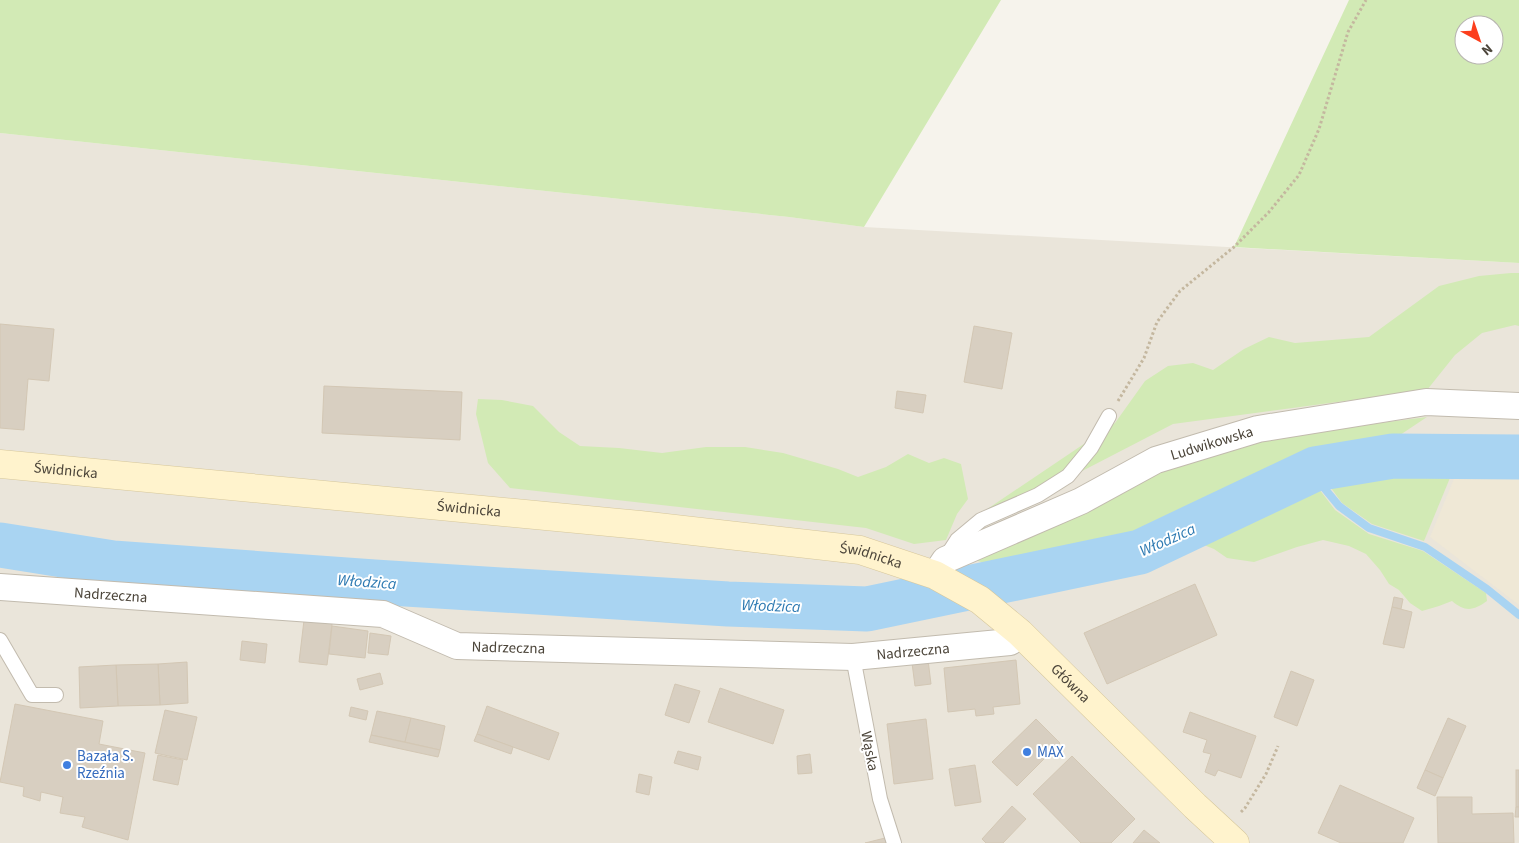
<svg xmlns="http://www.w3.org/2000/svg" width="1519" height="843" font-family="'Source Sans 3',sans-serif">
	<style>
		.residential { fill: #eae5da }
		.education { fill: #efe8d6 }
		.green { fill: #d2eab5; fill-rule: evenodd }
		.lines { fill: none; stroke-linecap: round; stroke-linejoin: round }
		.stream { stroke: #a9d4f2; stroke-width: 8 }
		.river { stroke: #a9d4f2; stroke-width: 45 }
		.building { fill: #d8cfc1; stroke: #d3c7b4 }
		.lane-casing { stroke: #c2bbae; stroke-width: 16 }
		.street-casing { stroke: #c2bbae; stroke-width: 28 }
		.secondary-casing { stroke: #d6c79b; stroke-width: 29 }
		.path { stroke: #c4b79f; stroke-width: 3; stroke-dasharray: 2.5 2.5; stroke-linecap: butt }
		.lane { stroke: #fff; stroke-width: 14 }
		.street { stroke: #fff; stroke-width: 26 }
		.secondary { stroke: #fff3cd; stroke-width: 28 }
		.shop-dot { fill: #3f7fe0; stroke: #fff; stroke-width: 2 }
		.labels { text-anchor: middle; stroke-width: 4; stroke-linejoin: round; paint-order: stroke }
		.street-label { font-size: 15px; fill: #4b4439; stroke: #fff }
		.shop-label { font-size: 15px; fill: #366cbe; stroke: #fff; text-anchor: start }
		.water-label { font-size: 16px; font-style: italic; fill: #2e7ab2; stroke: #fff }
	</style>
	<rect width="100%" height="100%" fill="#f6f3ec"/>
	<path class="residential" d="M0 133 789 217 864 227 1519 263V843H0Z"/>
	<path class="education" d="M1456 474 1519 476V605L1430 537Z"/>
	<g class="green">
		<path d="M0 0H1001L864 227 789 217 0 133Z"/>
		<path d="M1349 0H1519V263L1234 247ZM1464 25H1494V55H1464Z"/>
		<path d="M1511 273H1519V326L1515 325 1482 333 1455 355 1427 390 1173 424 972 528 977 516 1115 423 1145 381 1168 366 1193 363 1213 370 1244 349 1269 337 1295 343 1369 337 1439 286 1479 276Z"/>
		<path d="M478 399 502 400 533 406 559 432 580 446 619 448 662 453 706 447H745L783 453 838 469 858 477 886 467 908 454 929 463 944 458 961 464 968 499 957 514 946 540 914 544 866 528 510 488 488 463 476 414Z"/>
		<path d="M1427 417 1394 439 1308 455 1140 533 992 566 967 557 1183 448Z"/>
		<path d="M1398 472 1452 473 1424 541 1372 524 1342 503 1326 481Z"/>
		<path d="M1316 485 1335 510 1369 534 1423 551 1486 593 1487 601C1473 611 1465 612 1452 601L1439 606 1422 611 1410 603 1399 590 1389 584 1380 570 1366 554 1349 546 1323 540 1297 547 1254 562 1227 558 1214 549 1199 543Z"/>
	</g>
	<g class="lines">
		<path class="stream" d="M1315 469 1320 483 1339 506 1369 528 1425 547 1487 589 1519 615"/>
		<path class="river" d="M0 545 113 563 374 582 728 604 867 609 1140 552 1315 469 1393 456 1519 457"/>
	</g>
	<g class="building">
		<path d="M0 324 54 329 49 381 28 379 24 430 0 428Z"/>
		<path d="M974 326 1012 333 1002 389 964 382Z"/>
		<path d="M324 386 462 392 460 440 322 433Z"/>
		<path d="M897 391 926 395 923 413 895 408Z"/>
		<path d="M1195 584 1217 635 1107 684 1084 633Z"/>
		<path d="M1394 597 1403 599 1401 609 1392 607Z"/>
		<path d="M1392 607 1412 612 1404 648 1383 644Z"/>
		<path d="M305 612 333 616 327 665 299 662Z"/>
		<path d="M332 626 368 631 365 658 329 654Z"/>
		<path d="M370 633 391 636 388 655 368 653Z"/>
		<path d="M242 641 267 644 265 663 240 660Z"/>
		<path d="M928 660 931 684 915 686 912 663Z"/>
		<path d="M1016 660 1020 704 993 707 994 714 976 716 975 709 948 712 944 668Z"/>
		<path d="M187 662 188 703 160 705 158 664Z"/>
		<path d="M158 664 160 705 118 706 116 665Z"/>
		<path d="M116 665 118 706 80 708 79 667Z"/>
		<path d="M1291 671 1314 680 1297 726 1274 717Z"/>
		<path d="M380 673 383 684 360 690 357 679Z"/>
		<path d="M675 684 700 691 689 723 665 715Z"/>
		<path d="M720 688 784 710 773 744 708 722Z"/>
		<path d="M15 704 103 721 99 744 145 753 128 840 82 827 85 817 60 813 63 797 41 792 40 801 23 796 24 787 0 782Z"/>
		<path d="M487 706 559 733 549 760 477 734Z"/>
		<path d="M351 707 368 711 366 720 349 716Z"/>
		<path d="M165 710 197 717 187 760 155 753Z"/>
		<path d="M377 711 411 718 405 742 371 735Z"/>
		<path d="M1190 712 1256 736 1241 778 1218 770 1215 776 1205 772 1211 754 1203 752 1207 740 1183 732Z"/>
		<path d="M411 718 445 726 440 750 405 742Z"/>
		<path d="M1448 718 1466 726 1443 778 1425 770Z"/>
		<path d="M926 719 933 779 894 784 887 724Z"/>
		<path d="M1036 719 1060 743 1017 786 992 762Z"/>
		<path d="M477 734 513 747 511 754 474 741Z"/>
		<path d="M371 735 440 750 438 757 369 742Z"/>
		<path d="M678 751 701 757 698 770 674 763Z"/>
		<path d="M810 754 812 773 798 774 797 756Z"/>
		<path d="M158 755 183 760 178 785 153 780Z"/>
		<path d="M1072 756 1135 819 1111 843H1081L1033 794Z"/>
		<path d="M975 765 981 802 955 806 949 769Z"/>
		<path d="M1425 770 1443 778 1435 796 1417 788Z"/>
		<rect x="1516" y="770" width="3" height="37"/>
		<path d="M639 774 652 777 649 795 636 792Z"/>
		<path d="M1340 785 1414 818 1403 843H1341L1318 833Z"/>
		<path d="M1437 797H1472V814L1513 813 1514 843H1438Z"/>
		<path d="M1012 806 1026 819 1003 843H986L982 839Z"/>
		<path d="M1516 807H1519V817H1515Z"/>
		<path d="M1144 830 1160 843H1133Z"/>
		<path d="M885 838 886 843H865Z"/>
	</g>
	<g class="lines">
		<g class="lane-casing">
			<g id="lane">
				<path d="M946 557 957 540 981 520 1038 495 1068 476 1091 448 1109 416"/>
				<path d="M0 640 32 695H56"/>
				<path d="M853 657 880 799 894 843"/>
			</g>
		</g>
		<g class="street-casing">
			<g id="street">
				<path id="s1" d="M935 575 945 560 1081 501 1156 460 1258 429 1426 402 1519 406"/>
				<path id="s2" d="M0 587 383 614 457 646 853 657 1010 642 1020 633"/>
			</g>
		</g>
		<g class="secondary-casing">
			<g id="secondary">
				<path id="s3" d="M0 464 640 525 860 550 935 575 980 600 1020 633 1195 806 1235 843"/>
			</g>
		</g>
		<g class="path">
			<path d="M1118 401 1144 358 1157 322 1180 291 1234 247 1269 212 1299 175 1319 129 1348 32 1366 0"/>
			<path d="M1241 812 1245 808 1266 774 1278 746"/>
		</g>
		<use href="#lane" class="lane"/>
		<use href="#street" class="street"/>
		<use href="#secondary" class="secondary"/>
	</g>
	<g class="shop-dot">
		<circle cx="1027" cy="752" r="5"/>
		<circle cx="67" cy="765" r="5"/>
	</g>
	<g class="labels">
		<g class="street-label">
			<text dy="5" stroke="none"><textPath href="#s1" startOffset="310">Ludwikowska</textPath></text>
			<text dy="5" stroke="none"><textPath href="#s3" startOffset="66">Świdnicka</textPath></text>
			<text dy="5" stroke="none"><textPath href="#s3" startOffset="471">Świdnicka</textPath></text>
			<text dy="5" stroke="none"><textPath href="#s3" startOffset="876">Świdnicka</textPath></text>
			<text dy="5" stroke="none"><textPath href="#s2" startOffset="111">Nadrzeczna</textPath></text>
			<text dy="5" stroke="none"><textPath href="#s2" startOffset="516">Nadrzeczna</textPath></text>
			<text dy="5" stroke="none"><textPath href="#s2" startOffset="921">Nadrzeczna</textPath></text>
			<text dy="5" stroke="none"><textPath href="#s3" startOffset="1118">Główna</textPath></text>
			<text transform="translate(870 751) rotate(79)" y="5">Wąska</text>
		</g>
		<g class="shop-label">
			<text x="1037" y="757">MAX</text>
			<text x="77" y="761">Bazała S.<tspan x="77" dy="17">Rzeźnia</tspan></text>
		</g>
		<g class="water-label">
			<text transform="translate(1167 539) rotate(-24)" y="6">Włodzica</text>
			<text transform="translate(367 581) rotate(4)" y="6">Włodzica</text>
			<text transform="translate(771 605) rotate(2)" y="6">Włodzica</text>
		</g>
	</g>
	<g transform="translate(1479 40) rotate(140)"><circle r="24" fill="#ffffff" stroke="#b7b4b0"/>
	<path d="M0-4L9 19L0 12L-9 19Z" fill="#fc3f1d"/>
	<text y="-8" font-size="14" font-weight="bold" text-anchor="middle" fill="#4b4439">N</text>
	</g>
</svg>
